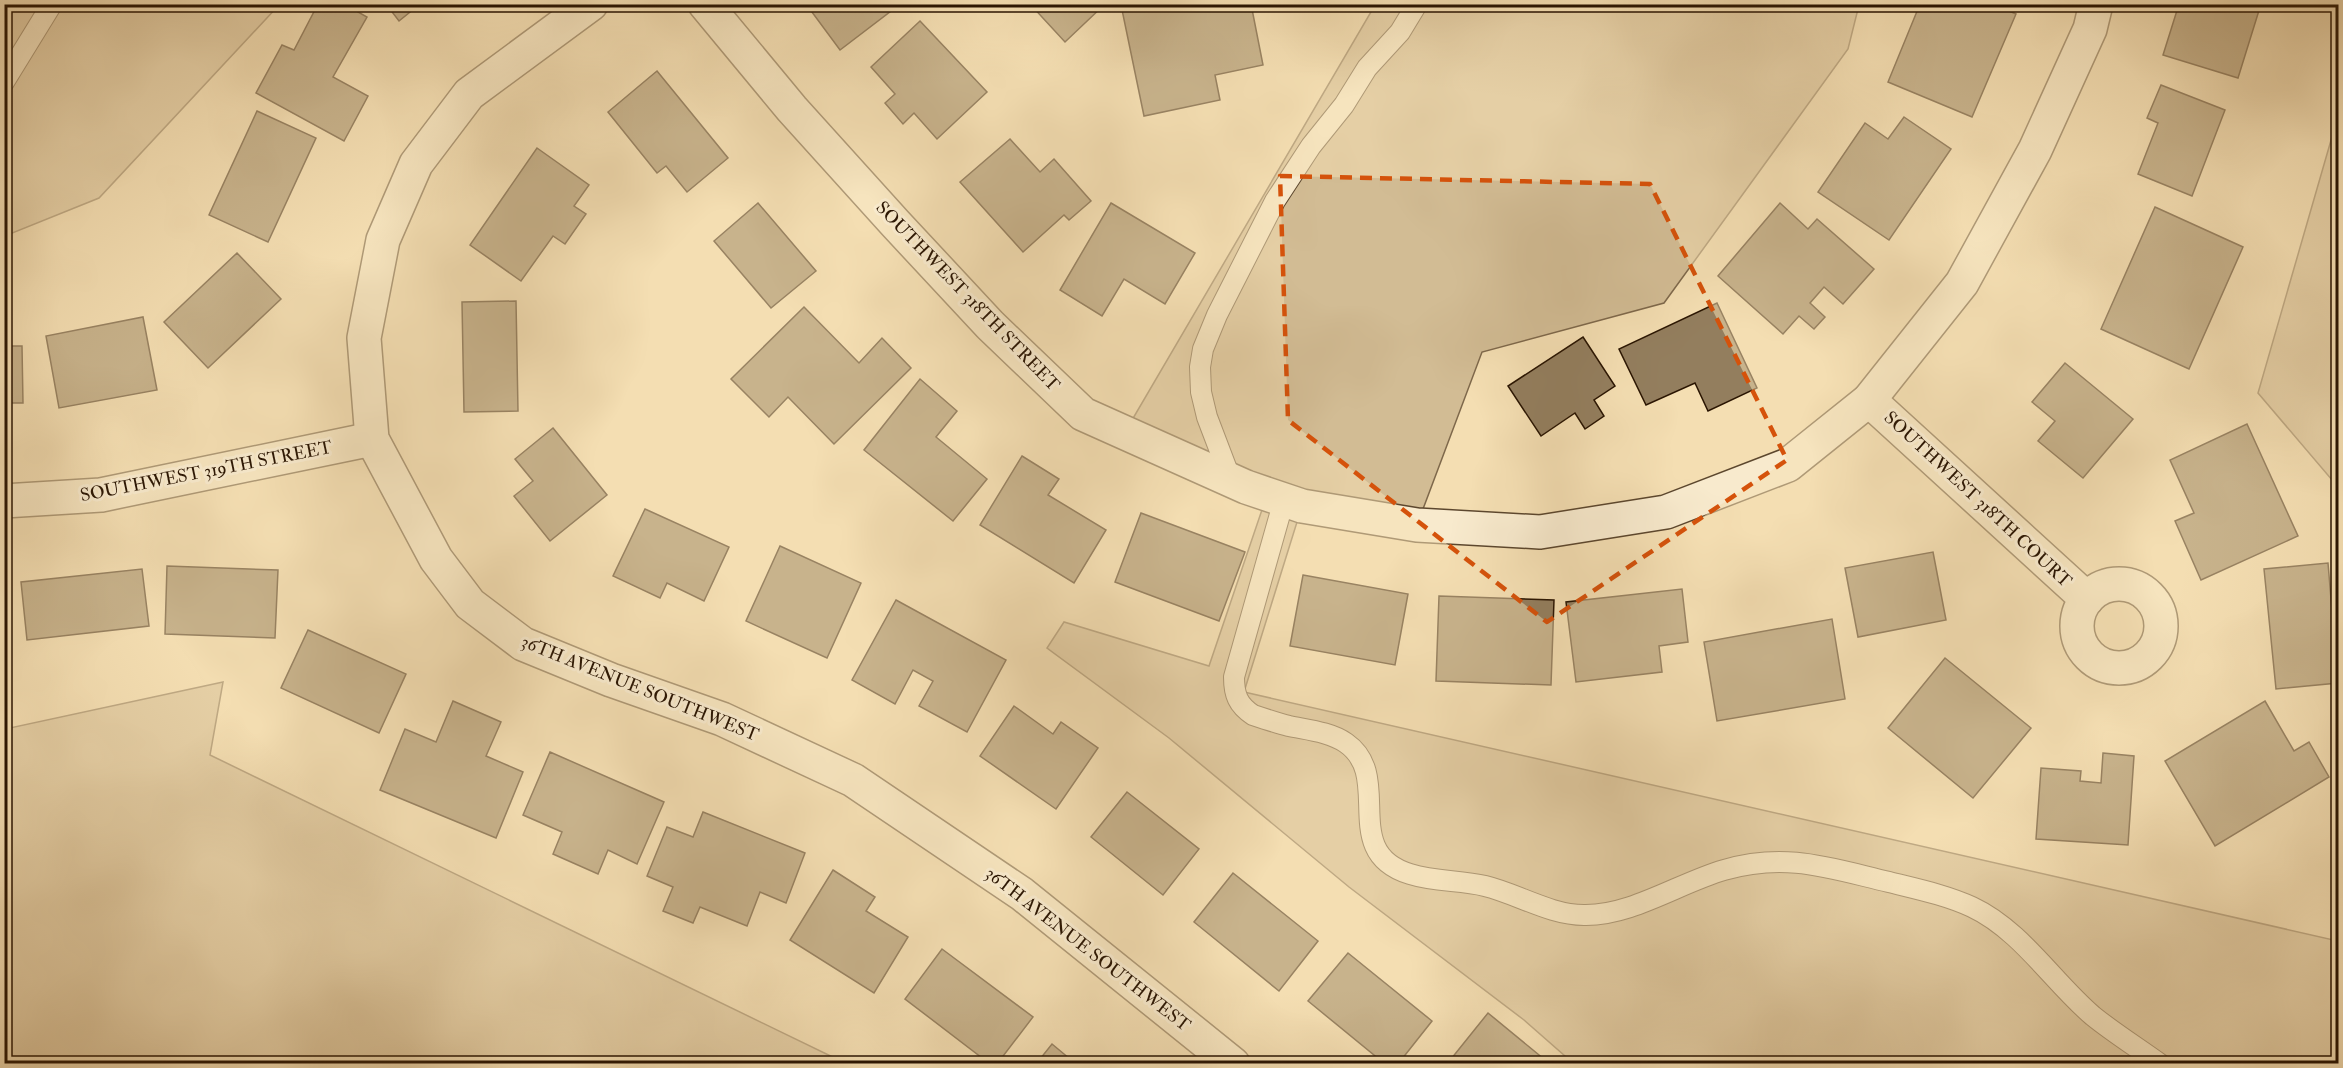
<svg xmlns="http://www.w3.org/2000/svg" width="2343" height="1068" font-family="'IM FELL Double Pica',serif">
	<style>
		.green { fill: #d2bc94; stroke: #7e684b; stroke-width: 1.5 }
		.building { fill: #937e5e; stroke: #2a1502; stroke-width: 1.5 }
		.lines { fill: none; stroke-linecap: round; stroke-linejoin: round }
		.lane-casing { stroke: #5c472e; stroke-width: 22 }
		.street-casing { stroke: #5c472e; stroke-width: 36 }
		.lane { stroke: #f8eacd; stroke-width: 20 }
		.street { stroke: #f8eacd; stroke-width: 33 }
		.marked { fill: none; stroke: #d5520b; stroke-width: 4.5; stroke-dasharray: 12 8; stroke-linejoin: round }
		.labels { text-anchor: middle; stroke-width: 6; stroke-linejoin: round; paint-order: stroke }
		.street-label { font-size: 18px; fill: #2a1502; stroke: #f8eacd }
	</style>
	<rect width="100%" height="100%" fill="#f4deb2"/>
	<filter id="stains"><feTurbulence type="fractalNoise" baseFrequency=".00333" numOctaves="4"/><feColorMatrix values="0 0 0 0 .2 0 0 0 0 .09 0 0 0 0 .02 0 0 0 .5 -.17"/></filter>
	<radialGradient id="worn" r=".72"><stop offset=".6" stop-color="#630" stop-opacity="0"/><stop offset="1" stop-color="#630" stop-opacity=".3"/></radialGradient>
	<g class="green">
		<path d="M4 5H279L99 198 5 236Z"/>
		<path d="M1375 5H1859L1848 49 1664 303 1482 352 1417 525 1302 506 1244 692 2338 941V1063H1573L1524 1020 1349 887 1169 738 1047 648 1064 622 1209 666 1267 495 1125 432Z"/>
		<path d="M2338 116V487L2258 393Z"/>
		<path d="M223 682 210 755 845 1063H5V729Z"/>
	</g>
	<g class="building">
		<path d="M318 4H344L367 17 333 77 368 96 344 141 256 93 282 45 294 50Z"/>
		<path d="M386 4H420L399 21Z"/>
		<path d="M806 4H886L891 11 840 50Z"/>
		<path d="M1030 4H1105L1065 42Z"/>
		<path d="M1251 4 1263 65 1215 75 1220 100 1144 116 1121 5Z"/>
		<path d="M1920 4H1993L2016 14 1972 117 1888 82Z"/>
		<path d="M2179 4H2261L2238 78 2163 55Z"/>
		<path d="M920 21 987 92 937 139 914 113 903 124 885 103 895 94 871 67Z"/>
		<path d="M657 71 728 158 687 192 666 166 657 173 608 112Z"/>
		<path d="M2161 85 2225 110 2192 196 2138 174 2158 123 2147 118Z"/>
		<path d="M257 111 316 138 268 242 209 215Z"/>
		<path d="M1904 117 1951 149 1889 240 1818 192 1865 123 1888 139Z"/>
		<path d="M1010 139 1040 172 1054 159 1091 201 1069 220 1064 215 1023 252 960 182Z"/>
		<path d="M537 148 589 185 574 206 586 214 565 244 553 236 521 281 470 245Z"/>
		<path d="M758 203 816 271 771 308 714 241Z"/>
		<path d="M1111 203 1195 253 1165 304 1124 279 1102 316 1060 290Z"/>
		<path d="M1780 203 1808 229 1817 219 1874 269 1843 304 1824 287 1810 303 1825 317 1814 329 1799 316 1783 334 1718 276Z"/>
		<path d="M2155 207 2243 247 2189 369 2101 329Z"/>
		<path d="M237 253 281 299 208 368 164 322Z"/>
		<path d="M516 301 518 411 464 412 462 302Z"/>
		<path d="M1717 303 1757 388 1708 411 1695 383 1646 405 1619 349Z"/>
		<path d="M804 307 859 363 882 338 911 368 834 444 788 397 769 417 731 379Z"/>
		<path d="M143 317 157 390 59 408 46 336Z"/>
		<path d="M1583 337 1615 386 1594 400 1604 416 1585 429 1575 413 1541 436 1508 386Z"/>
		<path d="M4 346H22L23 403H4Z"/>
		<path d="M2065 363 2133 419 2083 478 2038 441 2055 421 2032 402Z"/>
		<path d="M920 379 957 411 936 437 987 479 953 521 864 450Z"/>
		<path d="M2247 424 2298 536 2201 580 2175 521 2194 513 2170 460Z"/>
		<path d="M553 428 607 495 550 541 514 496 533 481 515 459Z"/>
		<path d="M1022 456 1059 479 1048 495 1106 530 1074 583 980 525Z"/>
		<path d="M645 509 729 547 704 601 667 583 660 598 613 576Z"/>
		<path d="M1141 513 1245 552 1219 621 1115 582Z"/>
		<path d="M780 546 861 583 827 658 746 621Z"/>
		<path d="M1933 552 1946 620 1858 637 1845 568Z"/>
		<path d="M2328 563 2338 683 2276 689 2264 569Z"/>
		<path d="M167 566 278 570 275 638 165 634Z"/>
		<path d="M142 569 149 626 27 640 21 582Z"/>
		<path d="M4 571H7L8 657H4Z"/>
		<path d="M1303 575 1408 594 1395 665 1290 646Z"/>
		<path d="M1682 589 1688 642 1659 646 1662 672 1576 682 1566 602Z"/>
		<path d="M1439 596 1554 600 1551 685 1436 681Z"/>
		<path d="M896 600 1006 660 967 732 919 706 933 681 913 670 895 704 852 680Z"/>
		<path d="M1832 619 1845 699 1717 721 1704 642Z"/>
		<path d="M308 630 406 674 379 733 281 688Z"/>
		<path d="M1945 658 2031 728 1973 798 1888 728Z"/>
		<path d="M453 701 501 722 486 756 523 772 496 838 380 790 405 729 436 742Z"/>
		<path d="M2265 701 2294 751 2309 742 2329 777 2215 846 2165 761Z"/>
		<path d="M1014 706 1053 734 1061 722 1098 748 1056 809 980 756Z"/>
		<path d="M550 752 664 802 637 864 608 850 598 874 553 854 562 832 523 815Z"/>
		<path d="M2103 753 2134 756 2128 845 2036 839 2041 768 2081 771 2080 781 2101 783Z"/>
		<path d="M1127 792 1199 849 1163 895 1091 837Z"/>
		<path d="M703 812 805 853 786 903 760 892 747 926 700 907 693 923 663 911 673 887 647 876 667 827 693 837Z"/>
		<path d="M833 870 875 897 866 911 908 937 874 993 790 940Z"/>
		<path d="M1233 873 1318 941 1279 991 1194 922Z"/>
		<path d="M942 949 1033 1017 997 1064H990L905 999Z"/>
		<path d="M1348 953 1432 1021 1398 1064H1385L1308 1001Z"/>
		<path d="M1488 1013 1550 1064H1447Z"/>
		<path d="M1052 1044 1076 1064H1036Z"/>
	</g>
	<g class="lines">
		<g class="lane-casing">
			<g id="lane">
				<path d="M4 6 5 4"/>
				<path d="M4 82 52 4"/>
				<path d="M1231 480 1207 417 1201 392 1200 367 1203 349 1217 315 1275 201 1311 146 1344 105 1367 68 1400 32 1417 4"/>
				<path d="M1284 500 1234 677C1234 695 1238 705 1253 715 1265 719 1277 723 1289 726 1308 730 1330 732 1346 743 1395 777 1338 852 1410 874 1435 882 1460 880 1485 886 1518 894 1550 915 1584 915 1631 916 1679 883 1724 870 1786 852 1829 868 1889 882 1917 889 1946 895 1972 907 2021 930 2053 982 2093 1016 2114 1033 2138 1048 2160 1064"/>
			</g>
		</g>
		<g class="street-casing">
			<g id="street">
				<path d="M591 4 469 94 416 164 383 240 364 338 372 439 436 559 470 604 523 644 611 680 722 719 853 780 1022 894 1233 1064"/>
				<path d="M705 4 792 109 895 223 990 325 1083 414 1246 487 1302 506 1417 525 1540 532 1666 512 1788 465 1869 400 1962 283 2035 150 2090 29 2096 4"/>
				<path d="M1869 400 2087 599"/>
				<path d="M4 501 101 495 372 439"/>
				<circle cx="2119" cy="626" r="42"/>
			</g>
		</g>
		<use href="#lane" class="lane"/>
		<use href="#street" class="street"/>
	</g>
	<path d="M0 0H2343V1068H0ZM1280 176 1650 184 1787 460 1547 622 1288 420Z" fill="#f4deb2" fill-opacity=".55" fill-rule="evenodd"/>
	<path class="marked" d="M1280 176 1650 184 1787 460 1547 622 1288 420Z"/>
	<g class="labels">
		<g class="street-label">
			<text transform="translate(968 296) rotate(46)" y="6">SOUTHWEST 318TH STREET</text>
			<text transform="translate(206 471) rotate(-11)" y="6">SOUTHWEST 319TH STREET</text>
			<text transform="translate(1978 499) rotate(43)" y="6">SOUTHWEST 318TH COURT</text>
			<text transform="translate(640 688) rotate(22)" y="6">36TH AVENUE SOUTHWEST</text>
			<text transform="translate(1088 949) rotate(38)" y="6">36TH AVENUE SOUTHWEST</text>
		</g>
	</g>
	<rect width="2343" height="1068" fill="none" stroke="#f4deb2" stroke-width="24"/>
	<rect x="6" y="6" width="2331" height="1056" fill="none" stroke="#2a1502" stroke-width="3"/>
	<rect x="12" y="12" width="2319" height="1044" fill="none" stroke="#2a1502" stroke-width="1.5"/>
	<rect width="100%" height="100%" filter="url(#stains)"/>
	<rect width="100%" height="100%" fill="url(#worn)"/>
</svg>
